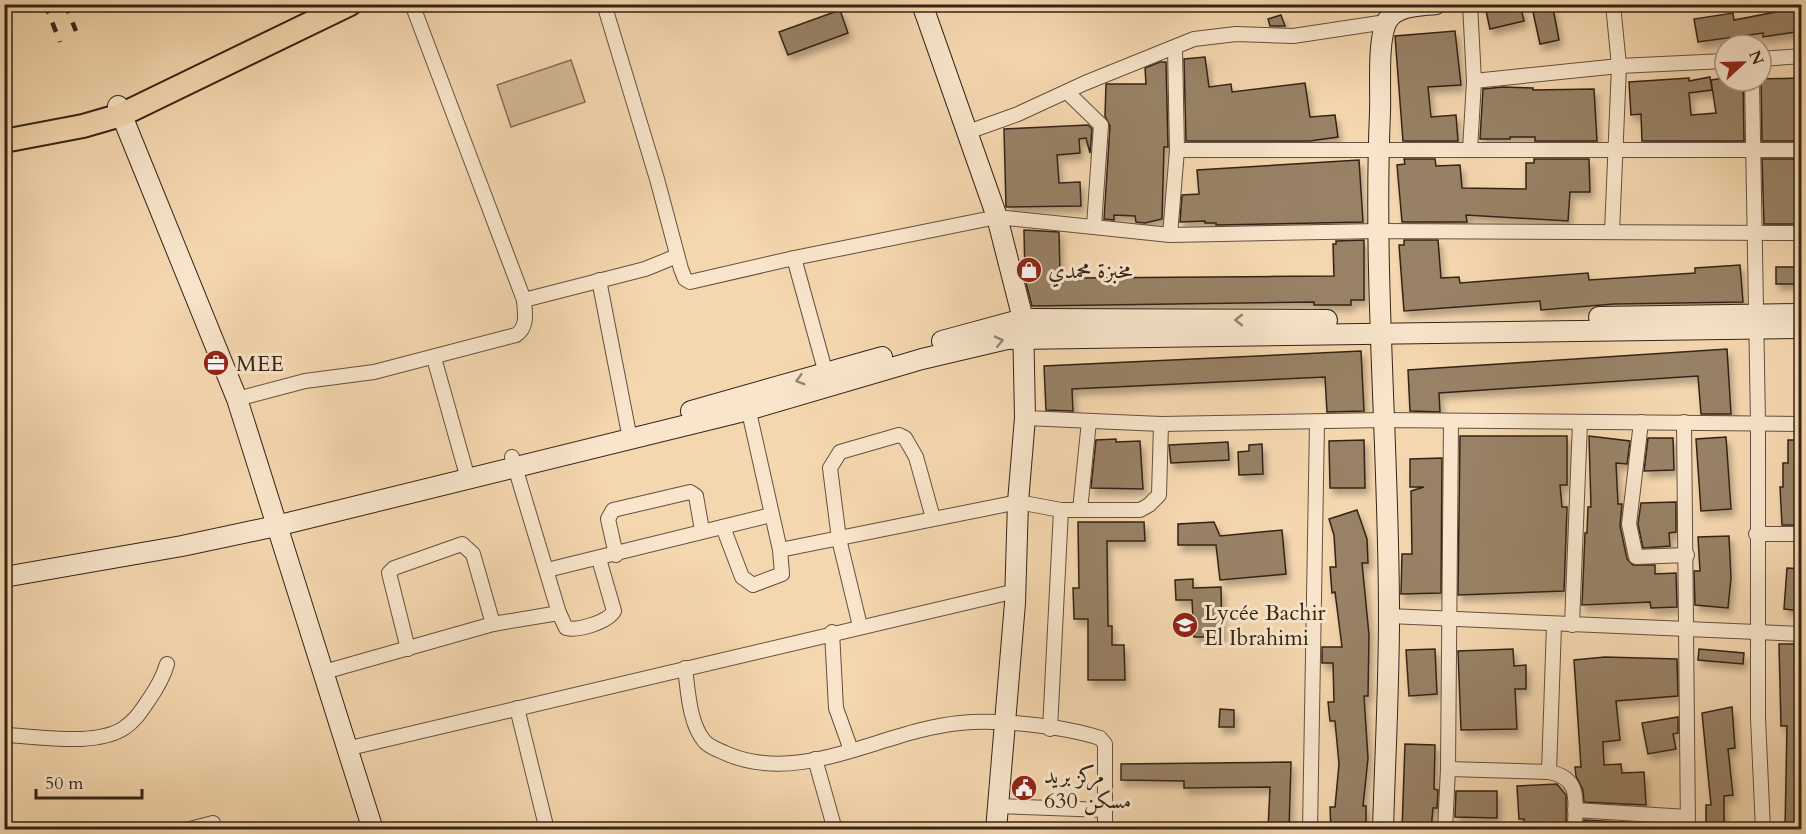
<svg xmlns="http://www.w3.org/2000/svg" width="1806" height="834" font-family="Cardo,Amiri,serif">
	<style>
		.green { fill: #d4b995; stroke: #846e55; stroke-width: 1.5 }
		.building { fill: #988165; stroke: #342415; stroke-width: 1.5; filter: url(#shadow) }
		.lines { fill: none; stroke-linecap: round; stroke-linejoin: round }
		.street-casing { stroke: #64513c; stroke-width: 16 }
		.secondary-casing { stroke: #342415; stroke-width: 22 }
		.primary-casing { stroke: #342415; stroke-width: 26 }
		.street { stroke: #f8e5cb; stroke-width: 14 }
		.secondary { stroke: #f8e5cb; stroke-width: 20 }
		.primary { stroke: #f5d7af; stroke-width: 22 }
		.rail { stroke: #342415; stroke-width: 4.5; stroke-dasharray: 10 10; stroke-linecap: butt }
		.oneway { stroke: #968470 }
		.labels { text-anchor: middle; stroke-width: 6; stroke-linejoin: round; paint-order: stroke }
		.poi-label { font-size: 22px; fill: #342415; stroke: #f8e5cb; text-anchor: start }
	</style>
	<defs>
		<filter id="shadow"><feDropShadow dx="3.5" dy="6" stdDeviation="3" flood-color="#0004"/></filter>
	</defs>
	<rect width="100%" height="100%" fill="#f5d7af"/>
	<filter id="stains"><feTurbulence type="fractalNoise" baseFrequency=".00333" numOctaves="4"/><feColorMatrix values="0 0 0 0 .2 0 0 0 0 .09 0 0 0 0 .02 0 0 0 .5 -.17"/></filter>
	<radialGradient id="worn" r=".72"><stop offset=".6" stop-color="#630" stop-opacity="0"/><stop offset="1" stop-color="#630" stop-opacity=".3"/></radialGradient>
	<path class="green" d="M571 60 585 102 511 127 497 85Z"/>
	<g class="building">
		<path d="M1512 4H1520L1524 21 1490 29 1486 11Z"/>
		<path d="M1802 7V31L1763 37V33L1698 42 1694 19 1733 13 1734 20Z"/>
		<path d="M1553 8 1559 40 1540 44 1533 12Z"/>
		<path d="M840 10 848 33 788 55 779 32Z"/>
		<path d="M1281 15 1285 26H1270L1268 19Z"/>
		<path d="M1455 31 1461 85 1428 87 1431 117 1456 115 1458 141H1403L1395 36Z"/>
		<path d="M1205 57 1209 87 1231 84 1232 92 1305 83 1310 117 1335 115 1338 137 1310 141H1186L1184 59Z"/>
		<path d="M1160 62H1166L1168 147H1164L1162 219 1145 223 1136 222 1135 216 1114 215V220L1104 219 1110 126 1105 116 1106 84H1146L1145 68Z"/>
		<path d="M1710 77 1712 90 1689 93 1691 115 1716 113 1711 80 1725 78V81H1743L1744 141H1642L1641 114 1631 115 1629 82 1689 78V81Z"/>
		<path d="M1802 78V141H1762L1761 79Z"/>
		<path d="M1503 87 1533 88V90L1594 89 1597 141H1535V137H1510V139H1480L1483 89Z"/>
		<path d="M1088 125 1092 129 1090 153 1086 138 1079 139 1080 153 1057 155 1059 183 1080 182 1081 206 1006 207 1004 129Z"/>
		<path d="M1404 159H1435L1436 166 1460 165 1462 188 1526 189V163H1534V159H1589L1590 192H1570L1568 221 1466 215 1467 222H1402L1397 165 1405 164Z"/>
		<path d="M1762 159H1802V224H1764Z"/>
		<path d="M1359 160 1363 222 1216 225V223H1205V221L1180 222 1182 195 1199 194 1197 170Z"/>
		<path d="M1024 230 1059 232 1060 275H1075V278L1334 276 1333 244H1336V241L1364 240V300H1351V305H1314V302L1032 306 1025 279Z"/>
		<path d="M1404 240H1438L1441 278 1459 277 1460 283 1588 273 1589 280 1695 273V268L1740 265 1743 302 1614 304 1541 310 1540 301 1404 311 1399 245H1404Z"/>
		<rect x="1776" y="267" width="26" height="17"/>
		<path d="M1727 349 1731 414H1701L1698 376 1439 393 1440 412 1410 411 1408 370Z"/>
		<path d="M1361 351 1364 411 1327 412 1325 377 1072 389 1073 411 1046 410 1044 366Z"/>
		<path d="M1460 436H1567V485H1560L1562 507H1567L1564 591 1458 595Z"/>
		<path d="M1589 436 1630 441 1627 464 1616 463 1618 504H1622L1620 526 1627 559 1633 565H1655V574L1676 573 1677 607 1651 608 1650 602 1582 605 1585 533H1587L1588 507H1591Z"/>
		<path d="M1726 437 1731 509 1701 511 1696 439Z"/>
		<path d="M1648 438H1673L1674 470 1644 471Z"/>
		<path d="M1116 439V442L1140 441 1143 489 1091 488 1096 440Z"/>
		<path d="M1364 440 1365 488H1330L1329 441Z"/>
		<path d="M1788 440H1802V525H1782L1780 487H1783V463H1788Z"/>
		<path d="M1228 442 1229 460 1171 463 1169 445Z"/>
		<path d="M1262 444 1263 474 1239 475 1238 452 1249 451V445Z"/>
		<path d="M1442 458 1441 593 1401 594 1402 554H1412L1411 491 1424 487H1410V459Z"/>
		<path d="M1676 502V532L1669 533 1670 546 1643 548 1638 524 1641 503Z"/>
		<path d="M1357 510 1367 539 1368 563H1362L1369 635 1368 696H1364L1368 758 1363 806H1366V827L1365 830H1331L1330 807H1335L1339 764 1335 721H1330L1328 702H1334L1333 663H1322V647H1342L1335 592 1332 593 1330 567H1336L1334 535 1329 519Z"/>
		<path d="M1078 522H1144L1145 541H1107L1108 626H1112V645H1124L1125 680H1088V619H1074L1073 588H1079Z"/>
		<path d="M1214 522 1220 536 1282 530 1286 574 1220 580 1216 545H1178V524Z"/>
		<path d="M1729 536 1731 578 1728 608 1695 605 1694 571H1700L1698 537Z"/>
		<path d="M1787 568 1802 569V611L1784 609Z"/>
		<path d="M1193 579V588L1221 587 1222 637H1194L1192 600H1176L1175 580Z"/>
		<path d="M1779 644H1802V830H1785L1787 726H1781Z"/>
		<path d="M1435 649 1437 694 1409 696 1406 650Z"/>
		<path d="M1513 649 1514 666 1526 665V689H1515L1517 729 1461 730 1458 651Z"/>
		<path d="M1699 649 1744 653 1743 664 1698 660Z"/>
		<path d="M1605 657 1677 659 1678 696 1616 701 1620 740 1603 742 1604 765 1621 764 1622 773 1644 772 1646 805 1584 802 1583 790 1576 776 1575 767H1581L1574 660Z"/>
		<path d="M1732 707 1735 748 1728 749 1733 795 1724 796V830H1706V805H1711L1702 713Z"/>
		<path d="M1220 709 1234 710V727H1219Z"/>
		<path d="M1678 717V733L1673 734 1676 749 1648 754 1642 723Z"/>
		<path d="M1405 744 1435 745 1434 789 1438 790 1437 808H1433L1431 830H1402Z"/>
		<path d="M1291 762 1289 830H1268L1270 787 1184 788V781L1121 780V764Z"/>
		<path d="M1557 784 1566 795V830H1524V819H1519L1517 786Z"/>
		<path d="M1456 791H1497V818L1455 817Z"/>
		<path d="M1584 820 1636 823V830H1584Z"/>
	</g>
	<g class="lines">
		<g class="street-casing">
			<g id="street">
				<path d="M604 4 657 179 681 269 685 279 690 282 794 258 997 217 1170 235 1379 231 1802 233"/>
				<path d="M1470 4 1474 81 1470 150"/>
				<path d="M1761 59 1802 56"/>
				<path d="M1474 81 1619 66 1725 61"/>
				<path d="M1752 81 1758 423V718L1763 830"/>
				<path d="M1068 93 1101 125 1094 226"/>
				<path d="M965 133 1018 114 1085 83 1194 39 1236 34 1293 36 1386 22"/>
				<path d="M1177 150H1802"/>
				<path d="M1612 232 1619 66 1613 4"/>
				<path d="M1170 235 1177 150 1175 48"/>
				<path d="M794 258 828 381"/>
				<path d="M599 280 630 439"/>
				<path d="M524 300 645 269 677 256"/>
				<path d="M434 358 468 479"/>
				<path d="M237 399 305 381 374 372 516 335C528 327 525 313 524 300L412 4"/>
				<path d="M1025 418 1161 424 1384 420 1802 424"/>
				<path d="M1641 422 1629 524 1636 557 1687 555"/>
				<path d="M1684 422 1688 830"/>
				<path d="M512 457 559 613 566 628C578 631 608 622 614 611L599 559"/>
				<path d="M1080 510 1089 421"/>
				<path d="M723 527 742 577 753 585 782 574 780 550 747 403"/>
				<path d="M1756 534H1802"/>
				<path d="M780 550 1018 502 1061 510H1140L1149 505 1159 495 1161 424"/>
				<path d="M616 555 608 519 613 510 690 492 696 496 702 530"/>
				<path d="M547 570 771 515"/>
				<path d="M1389 616 1802 634"/>
				<path d="M1572 625 1580 422"/>
				<path d="M860 626 839 539 830 468 840 452 899 435 905 438 916 457 933 518"/>
				<path d="M832 632 836 708 851 750"/>
				<path d="M408 649 389 573 394 568 462 544 473 554 493 624"/>
				<path d="M685 668C688 690 689 724 705 742 710 747 718 750 725 753 801 787 883 730 960 723 998 719 1063 726 1100 738L1105 744V830"/>
				<path d="M324 672 493 624 559 613"/>
				<path d="M517 708 547 830"/>
				<path d="M1050 729 1061 510"/>
				<path d="M4 735C37 736 96 747 124 728 135 721 141 711 148 701 157 688 163 678 167 664"/>
				<path d="M350 748 1016 591"/>
				<path d="M815 759 835 830"/>
				<path d="M1448 769 1549 772 1554 625"/>
				<path d="M1549 772C1582 778 1575 802 1575 830"/>
				<path d="M997 806 1105 810"/>
				<path d="M1575 810 1687 817"/>
				<path d="M186 830 213 823"/>
				<path d="M1310 830 1317 423"/>
				<path d="M1445 830 1448 769 1451 421"/>
			</g>
		</g>
		<g class="secondary-casing">
			<g id="secondary">
				<path d="M922 4 997 217 1023 319 1025 418 1018 502 1015 603 996 830"/>
				<path d="M118 106 237 399 373 830"/>
				<path d="M1599 317 1802 314"/>
				<path d="M942 341 1023 319 1327 320"/>
				<path d="M691 411 882 357"/>
				<path d="M4 577 182 546 276 526 748 410 922 359 1007 339 1802 328"/>
				<path d="M1383 830C1385 758 1389 687 1389 616 1389 448 1373 280 1380 112 1381 89 1377 40 1387 21 1396 5 1420 6 1436 4"/>
			</g>
		</g>
		<g class="primary-casing">
			<path id="primary" d="M4 141 83 126 121 115 350 4"/>
		</g>
		<use href="#street" class="street"/>
		<use href="#secondary" class="secondary"/>
		<use href="#primary" class="primary"/>
		<g class="rail">
			<path d="M45 4 60 42"/>
			<path d="M65 4 76 31"/>
		</g>
	</g>
	<defs><path id="oneway-chevron" d="M-2-3.5L2.5 0L-2 3.5" fill="none" stroke-width="1.6" stroke-linecap="round" stroke-linejoin="round" transform="scale(1.5)"/></defs>
	<g class="oneway">
		<use href="#oneway-chevron" transform="translate(1239 320) rotate(-180)"/>
		<use href="#oneway-chevron" transform="translate(999 341) rotate(-13)"/>
		<use href="#oneway-chevron" transform="translate(800 380) rotate(164)"/>
	</g>
	<defs>
		<g id="shop-disc" transform="scale(1.35)"><circle r="9.5" fill="#8f2418" stroke="#f8e5cb"/><path d="M-5-2.5h2.3a2.7 3.5 0 0 1 5.4 0H5L5.5 6h-11ZM-1.5-2.5h3a1.5 2.3 0 0 0-3 0Z" fill="#fff"/></g>
		<g id="office-disc" transform="scale(1.35)"><circle r="9.5" fill="#8f2418" stroke="#f8e5cb"/><path d="M-6-3h4V-5.5h4V-3h4V5H-6ZM-1-4.5V-3h2v-1.5ZM-6 0V1H6V0Z" fill="#fff"/></g>
		<g id="school-disc" transform="scale(1.35)"><circle r="9.5" fill="#8f2418" stroke="#f8e5cb"/><path d="M0-5L7-2L0 1L-7-2ZM-4 1L0 2.5L4 1V4Q0 6-4 4Z" fill="#fff"/></g>
		<g id="civic-disc" transform="scale(1.35)"><circle r="9.5" fill="#8f2418" stroke="#f8e5cb"/><path d="M-.6-6.5H3V-4.5H.6V-3L4-1V1h2V6H-6V1h2V-1L-.6-3ZM-1.2 2.5V6h2.4V2.5Z" fill="#fff"/></g>
	</defs>
	<g fill-rule="evenodd">
		<use href="#shop-disc" x="1029" y="270"/>
		<use href="#office-disc" x="216" y="363"/>
		<use href="#school-disc" x="1185" y="625"/>
		<use href="#civic-disc" x="1024" y="788"/>
	</g>
	<g class="labels">
		<g class="poi-label">
			<text x="1048" y="278">مخبزة محمدي</text>
			<text x="236" y="371">MEE</text>
			<text x="1204" y="620">Lycée Bachir<tspan x="1204" dy="25">El Ibrahimi</tspan></text>
			<text x="1044" y="783">مركز بريد<tspan x="1044" dy="25">630 مسكن</tspan></text>
		</g>
	</g>
	<rect width="1806" height="834" fill="none" stroke="#f5d7af" stroke-width="24"/>
	<rect x="6" y="6" width="1794" height="822" fill="none" stroke="#342415" stroke-width="3"/>
	<rect x="12" y="12" width="1782" height="810" fill="none" stroke="#342415" stroke-width="1.5"/>
	<g transform="translate(1743 63) rotate(68)"><circle r="28" fill="#f8e5cb" stroke="#aa9882" stroke-width="1.5"/>
	<path d="M0-4.5L10 22L0 15L-10 22Z" fill="#8f2418"/>
	<text y="-9" font-size="16" font-weight="bold" text-anchor="middle" fill="#342415">N</text>
	</g>
	<path d="M36 789v9h106v-9" fill="none" stroke="#342415" stroke-width="3"/>
	<text x="45" y="789" font-size="18" fill="#342415" stroke="#f8e5cb" stroke-width="4.5" paint-order="stroke">50 m</text>
	<rect width="100%" height="100%" filter="url(#stains)"/>
	<rect width="100%" height="100%" fill="url(#worn)"/>
</svg>
